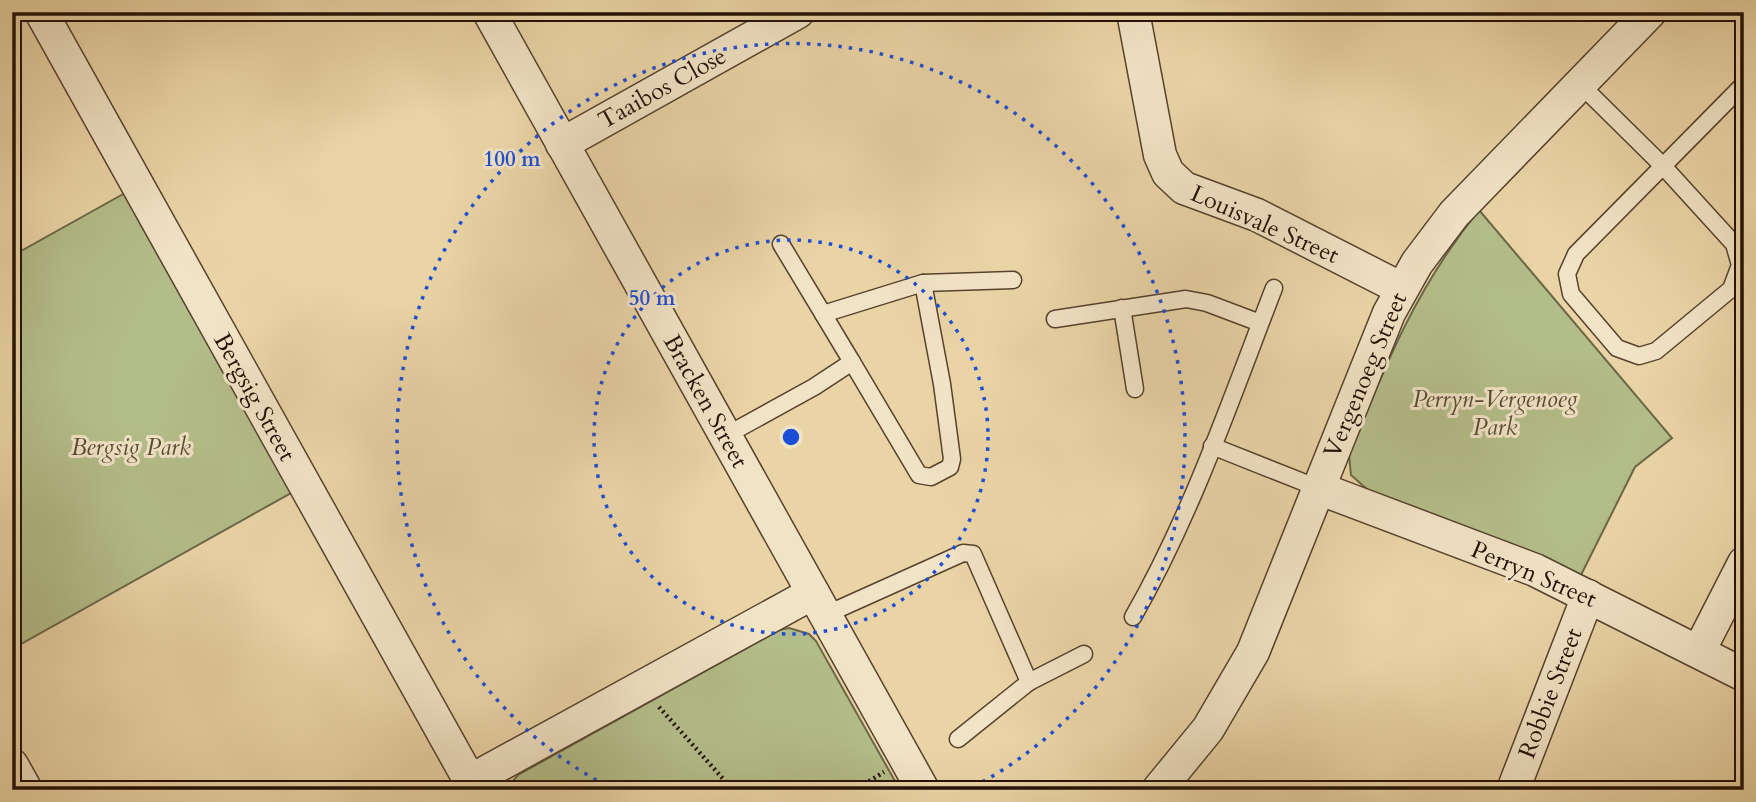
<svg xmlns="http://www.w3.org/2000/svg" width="1756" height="802" font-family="Cardo,serif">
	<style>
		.green { fill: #b3bd89; stroke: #6c6748; stroke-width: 2 }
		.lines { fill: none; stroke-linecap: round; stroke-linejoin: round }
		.service-casing { stroke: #56422e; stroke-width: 19 }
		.minor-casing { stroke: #56422e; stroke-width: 35 }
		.path { stroke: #241106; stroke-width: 4.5; stroke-dasharray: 2 3.5; stroke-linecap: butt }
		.service { stroke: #f1e3c5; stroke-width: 16 }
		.minor { stroke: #f1e3c5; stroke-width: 32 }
		.ring { fill: none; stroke: #1d4ed8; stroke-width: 3.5; stroke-dasharray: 3.5 7 }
		.labels { text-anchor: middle; stroke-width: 6; stroke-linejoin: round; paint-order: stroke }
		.street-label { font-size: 24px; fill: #241106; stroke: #f1e3c5 }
		.park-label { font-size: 24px; font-style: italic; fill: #564d34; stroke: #f1e3c5 }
		.centre { fill: #1d4ed8; stroke: #f1e3c5; stroke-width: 3.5 }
		.ring-label { font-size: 21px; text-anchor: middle; font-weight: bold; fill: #1d4ed8; stroke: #f1e3c5; stroke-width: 6; stroke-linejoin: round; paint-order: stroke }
	</style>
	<rect width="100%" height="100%" fill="#ead4a6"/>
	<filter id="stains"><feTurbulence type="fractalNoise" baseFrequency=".00286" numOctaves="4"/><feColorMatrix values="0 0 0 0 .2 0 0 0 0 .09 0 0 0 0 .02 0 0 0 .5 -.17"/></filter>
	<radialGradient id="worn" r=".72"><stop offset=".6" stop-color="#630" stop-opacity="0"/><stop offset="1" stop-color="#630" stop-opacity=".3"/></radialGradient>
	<g class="green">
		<path d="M125 193 291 493 12 649V256Z"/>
		<path d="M1479 210 1672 438 1635 467 1580 577 1369 491 1351 475 1349 455C1386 363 1416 288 1479 210Z"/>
		<path d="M789 628 809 634 816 641 900 790H505L518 775 779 630Z"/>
	</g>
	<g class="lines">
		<g class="service-casing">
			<g id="service">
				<path d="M1580 84 1663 166 1744 84"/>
				<path d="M1663 166 1734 244 1740 265 1731 289 1656 351 1639 356 1617 348 1571 294 1567 274 1576 254Z"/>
				<path d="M781 244 852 362"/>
				<path d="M923 283 1013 280"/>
				<path d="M1122 308 1135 389"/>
				<path d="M1055 319 1186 299 1207 303 1260 323"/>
				<path d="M725 436 814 387 852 362 919 475 931 477 950 467 952 459 942 384 923 283 823 314"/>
				<path d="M1212 446 1318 488"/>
				<path d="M825 615 963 553 973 554 1029 682 958 739"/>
				<path d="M1133 617C1192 514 1231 399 1274 288"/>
				<path d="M1029 682 1084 654"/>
			</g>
		</g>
		<g class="minor-casing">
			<g id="minor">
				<path d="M41 12 475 790"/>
				<path d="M489 12 923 790"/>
				<path d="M1133 12 1160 155 1168 173 1184 188 1257 215 1402 289"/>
				<path d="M562 144 798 12"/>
				<path d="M1318 488 1535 570 1744 675"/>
				<path d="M1699 651 1744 563"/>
				<path d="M12 765 26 790"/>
				<path d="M470 781 813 593"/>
				<path d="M1158 790 1208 729 1253 652 1389 313 1417 263 1454 214 1650 12"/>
				<path d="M1513 790 1588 596"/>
			</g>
		</g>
		<g class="path">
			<path d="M659 707 733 790"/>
			<path d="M855 790 884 772"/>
		</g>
		<use href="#service" class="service"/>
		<use href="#minor" class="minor"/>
	</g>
	<g class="ring">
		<circle cx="791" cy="437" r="197"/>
		<path d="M615 790A394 394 0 1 1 967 790"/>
	</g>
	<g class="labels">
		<g class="street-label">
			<text transform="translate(662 88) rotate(-29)" y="8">Taaibos Close</text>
			<text transform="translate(1265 224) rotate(24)" y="8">Louisvale Street</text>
			<text transform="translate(1365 375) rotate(-67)" y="8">Vergenoeg Street</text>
			<text transform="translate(255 397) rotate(61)" y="8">Bergsig Street</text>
			<text transform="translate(706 401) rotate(61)" y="8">Bracken Street</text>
			<text transform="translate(1534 574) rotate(23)" y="8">Perryn Street</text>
			<text transform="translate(1550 693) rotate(-69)" y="8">Robbie Street</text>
		</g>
		<g class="park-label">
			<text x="1495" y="407">Perryn-Vergenoeg<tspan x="1495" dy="28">Park</tspan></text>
			<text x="131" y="455">Bergsig Park</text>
		</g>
	</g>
	<circle cx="791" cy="437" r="10" class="centre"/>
	<g class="ring-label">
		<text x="512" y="166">100 m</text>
		<text x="652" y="305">50 m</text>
	</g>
	<rect width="1756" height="802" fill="none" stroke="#ead4a6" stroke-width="42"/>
	<rect x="14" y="14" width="1728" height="774" fill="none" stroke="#241106" stroke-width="3.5"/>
	<rect x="21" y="21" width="1714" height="760" fill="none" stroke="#241106" stroke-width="2"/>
	<rect width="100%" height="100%" filter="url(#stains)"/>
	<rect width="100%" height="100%" fill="url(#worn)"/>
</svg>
